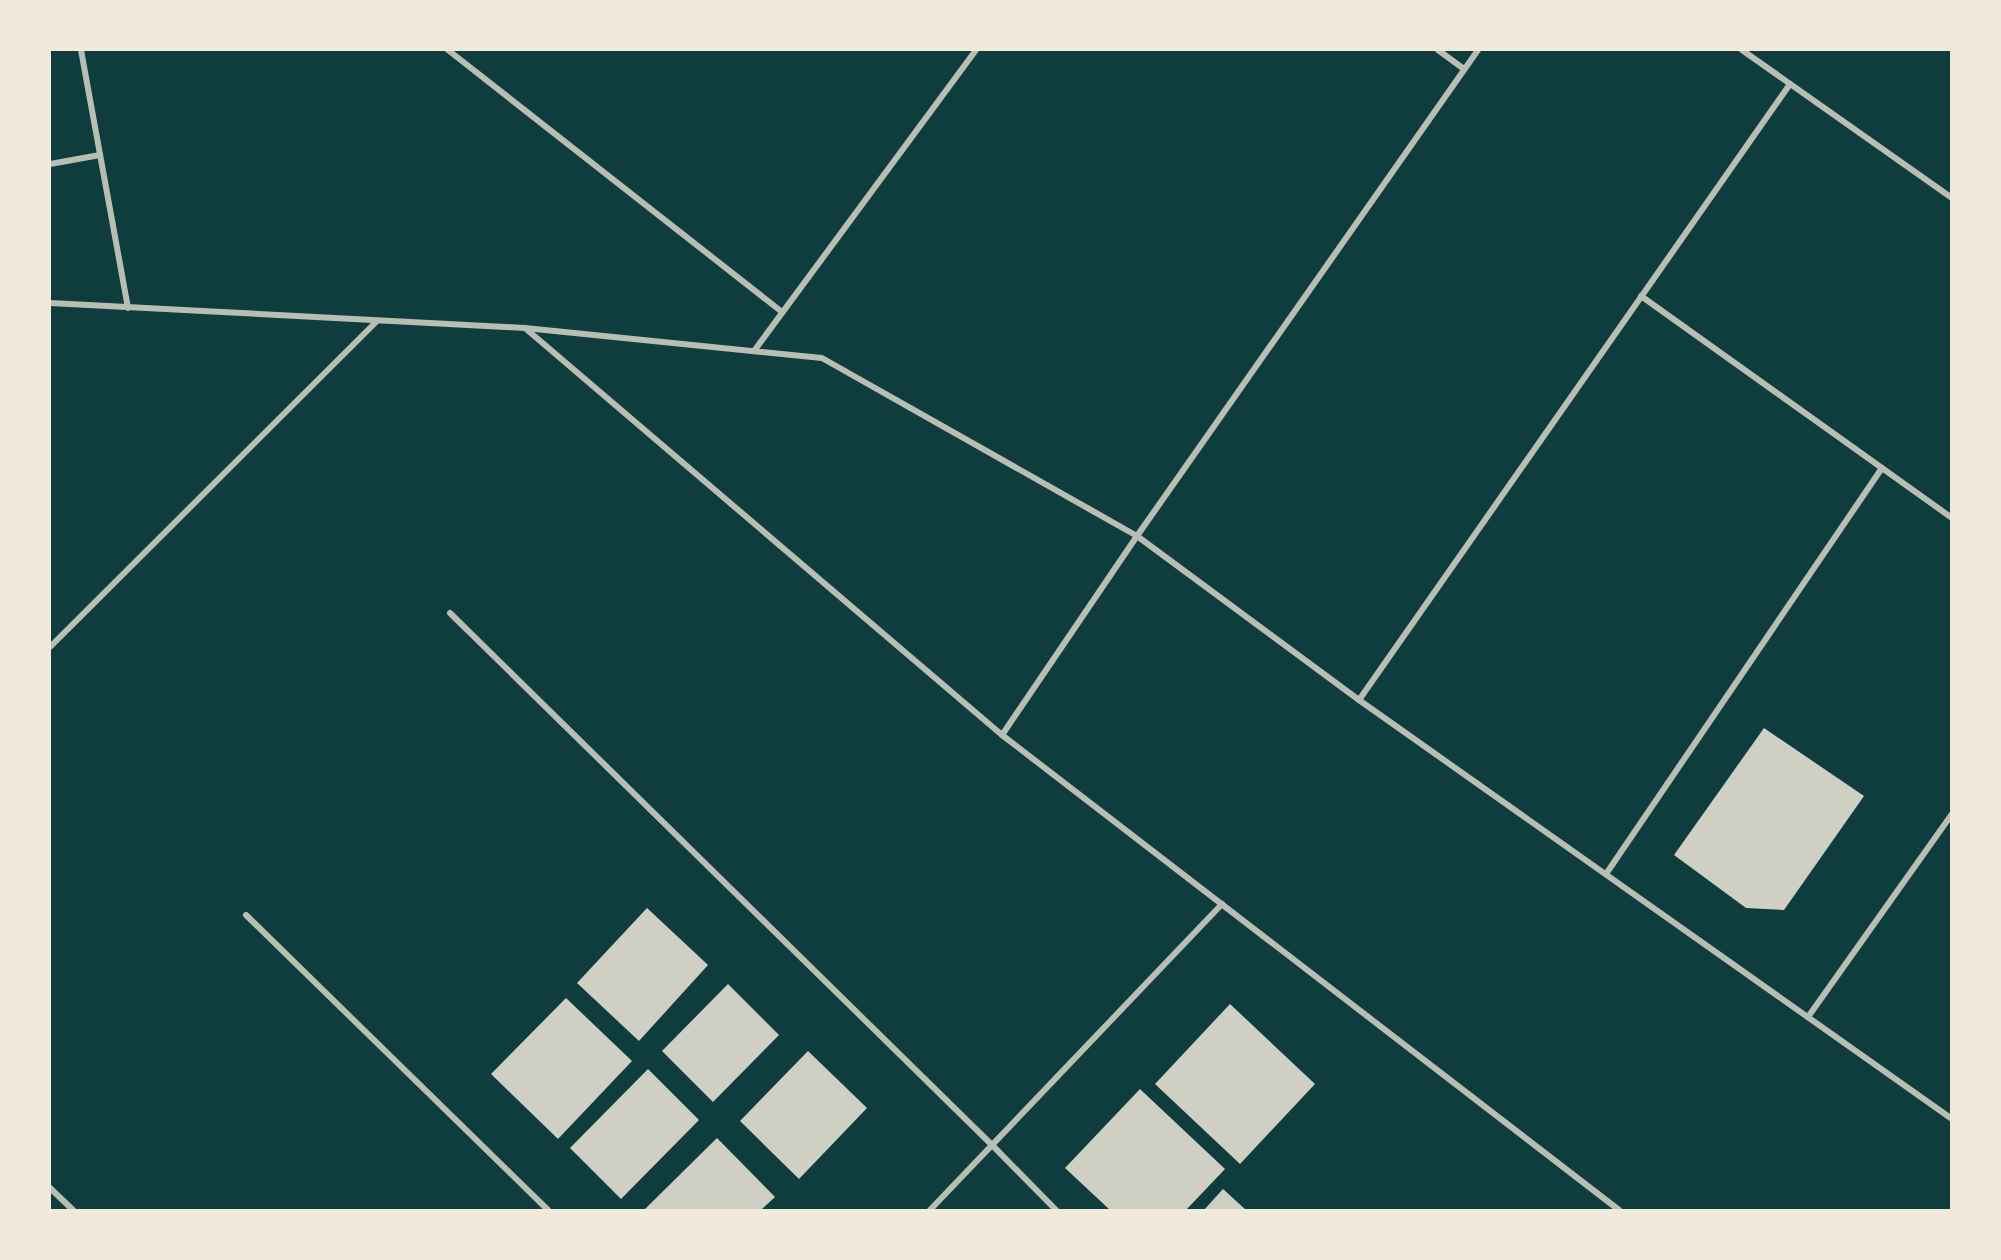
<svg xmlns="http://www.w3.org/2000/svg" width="2001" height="1260" font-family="'Alegreya Sans',sans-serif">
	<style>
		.building { fill: #cfcfc3 }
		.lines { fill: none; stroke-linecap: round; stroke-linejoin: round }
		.minor { stroke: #b8beb3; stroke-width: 6 }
	</style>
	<rect width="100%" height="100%" fill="#0f3d3e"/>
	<g class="building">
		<path d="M1764 728 1864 796 1784 910 1746 908 1674 855Z"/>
		<path d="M647 908 708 965 639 1041 577 983Z"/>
		<path d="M728 984 779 1035 713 1102 662 1051Z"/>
		<path d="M566 998 632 1061 558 1139 491 1074Z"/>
		<path d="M1230 1004 1315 1084 1240 1164 1155 1084Z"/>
		<path d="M808 1051 867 1108 799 1179 740 1121Z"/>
		<path d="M648 1069 699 1120 621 1199 570 1148Z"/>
		<path d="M1140 1089 1225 1169 1186 1210H1110L1065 1168Z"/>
		<path d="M717 1138 775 1197 761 1210H644Z"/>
		<path d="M1223 1189 1246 1210H1204Z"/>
	</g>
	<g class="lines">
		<g class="minor">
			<path d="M81 50 128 308"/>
			<path d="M448 50 782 312"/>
			<path d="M1438 50 1464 69"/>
			<path d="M1742 50 1952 198"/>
			<path d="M50 164 100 155"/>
			<path d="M1641 296 1952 518"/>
			<path d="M50 303 525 328 822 358 1137 536 1359 700 1952 1119"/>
			<path d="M525 328 1002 735 1619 1210"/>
			<path d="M754 351 976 50"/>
			<path d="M450 613 992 1145 1056 1210"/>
			<path d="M50 647 376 322"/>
			<path d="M1359 700 1790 84"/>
			<path d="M1002 735 1137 536 1478 50"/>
			<path d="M1606 874 1882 468"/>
			<path d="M246 915 548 1210"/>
			<path d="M1808 1017 1952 814"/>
			<path d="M50 1188 73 1210"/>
			<path d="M930 1210 1222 904"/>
		</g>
	</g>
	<rect width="2001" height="1260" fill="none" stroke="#f1e9da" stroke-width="102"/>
</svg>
